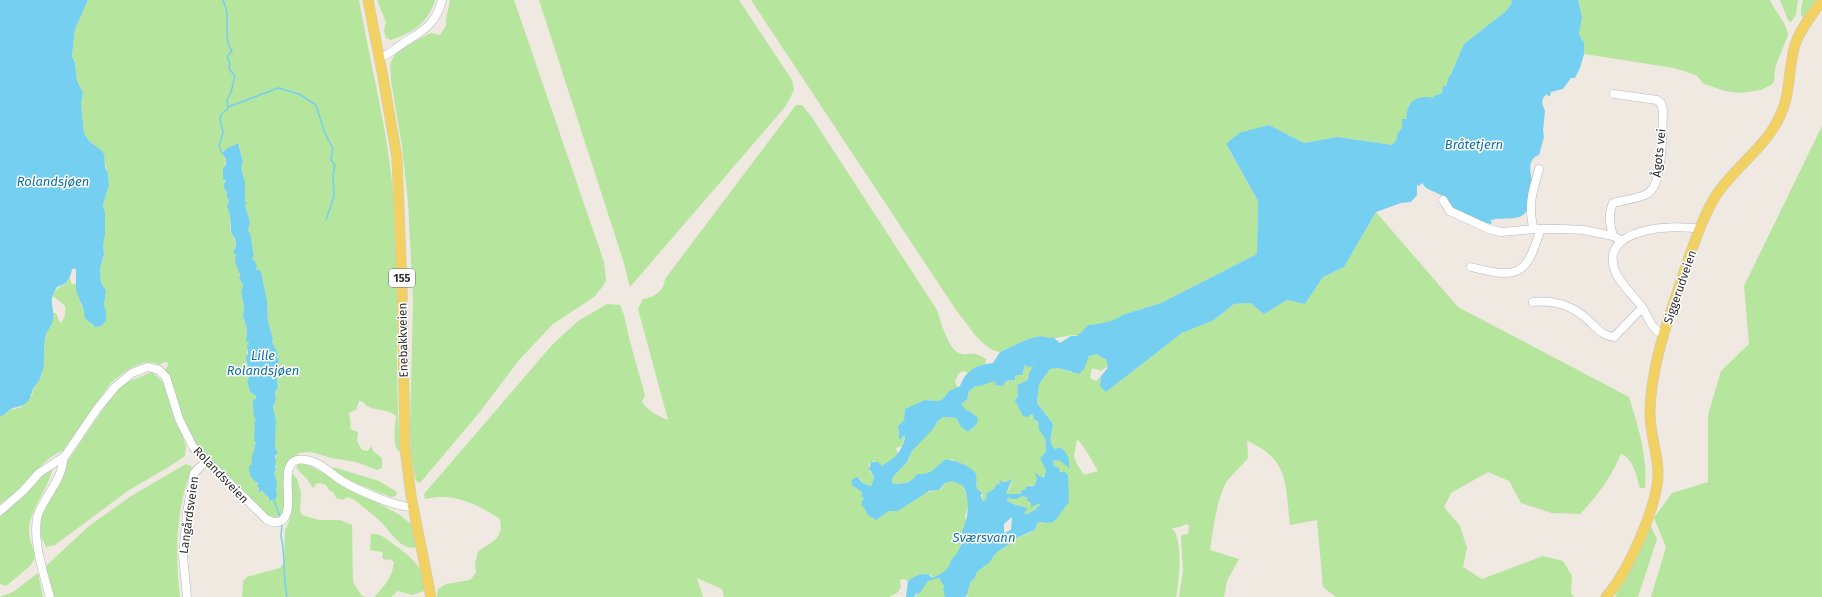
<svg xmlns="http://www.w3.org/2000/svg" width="1822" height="597" font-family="'Fira Sans',sans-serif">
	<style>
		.green { fill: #b6e59e; fill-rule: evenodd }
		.water { fill: #75cff0; fill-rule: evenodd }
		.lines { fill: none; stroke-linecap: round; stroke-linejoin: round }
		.stream { stroke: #75cff0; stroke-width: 1.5 }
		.minor-casing { stroke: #b4b7c1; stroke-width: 9 }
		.major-casing { stroke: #c9c9c9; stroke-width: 11 }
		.minor { stroke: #fff; stroke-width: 8 }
		.major { stroke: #f2d163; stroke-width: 10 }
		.labels { text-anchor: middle; stroke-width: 3; stroke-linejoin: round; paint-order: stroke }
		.shield { fill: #fff; stroke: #6d6d6d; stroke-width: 1 }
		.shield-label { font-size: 11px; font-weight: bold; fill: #2e2e2e }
		.street-label { font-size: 12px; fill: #2e2e2e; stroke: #fff }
		.water-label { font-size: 13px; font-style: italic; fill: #0d6fa3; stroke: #fff }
	</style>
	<rect width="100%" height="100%" fill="#efe9e1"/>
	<g class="green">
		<path d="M88 0H359C371 68 389 134 394 203 400 285 394 368 400 451H398C392 441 395 428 396 416 387 408 375 411 367 406 363 403 364 401 359 401L356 410 349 413C349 418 352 421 350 427L352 430 358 432 357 441 362 450 368 451 371 446 373 451 382 458V468L377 470 356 462 331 458 311 452 298 453 297 456 289 459 287 465 284 512C278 518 275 519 267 515L198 449 190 437 165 370 168 365 167 362H164L159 365C144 356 122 373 111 383L63 451C45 457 32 477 18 491 13 496 6 499 0 504V417L10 410 19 408 25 404 32 395 34 388 42 375 45 340 48 330 51 327 53 319V313H56L60 323C65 320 66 311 65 306L52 295C57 286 65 287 70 278L72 285 75 283 77 286 81 305 92 326 102 324 106 321V310L104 305 106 291 101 282 100 269 104 256 103 245 105 235V213L103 205 109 183 108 173 101 150 89 141 84 133 81 104 83 93 77 81 75 63 72 56 75 29ZM235 144 239 145 243 162 241 169 245 181V205L250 222 248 230C252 236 251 248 254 255L252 259 254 261 255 269 260 270 261 272 267 300 268 322 273 339 272 342C274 348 276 354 279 360L276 369 278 388 275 392 276 399 273 409 276 420 275 448 277 452 275 463 277 470 274 473 277 493 274 500 269 501C269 496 263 491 257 490L259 488 257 486V483L250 474 249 470V466L252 464 255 447 253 446 256 444C253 436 256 429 254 422L256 421 254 414 253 400 256 398 255 395 250 392 247 381 250 375 247 371H249C248 364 245 349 249 342L246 339 247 329 243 316 244 306 241 293 243 285 239 278C241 271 238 257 234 250 237 245 235 240 231 232 228 226 232 218 229 211 228 207 227 205 229 201L226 195 227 193 223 186 226 180 223 181 226 160 222 154Z"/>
		<path d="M377 0H435V1C427 24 413 32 391 40L386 38 384 31 386 22Z"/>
		<path d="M450 0H514L604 262 606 280 603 286 594 297 553 324 519 360 479 413 420 483 416 481 411 456 410 427 413 300 408 202 402 147 391 81 390 64 396 52 430 33 440 35 446 26C445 19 449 8 450 0Z"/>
		<path d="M539 0H739L792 80 794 90 786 106 630 287 623 260Z"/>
		<path d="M751 0H1511L1512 3 1506 11 1464 44 1451 74 1448 78V81L1446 87H1443L1442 93 1434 96 1433 98 1410 103 1407 111V119H1402V128L1397 134V139L1392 145 1338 137 1304 143 1269 125 1226 145 1258 201 1257 254 1161 303 1122 315C1115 324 1098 325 1088 325L1082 333 1078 334V336L1073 335 1050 339 1041 336 1028 339 1000 352C983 351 966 322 956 310Z"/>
		<path d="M1578 0H1770C1774 11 1787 23 1788 35L1775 68 1774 82 1771 85 1761 90 1740 93 1725 91 1704 84 1696 75 1674 68 1584 54V46L1579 34 1580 25Z"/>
		<path d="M1780 0H1798L1796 15 1791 22 1788 20Z"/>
		<path d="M1803 0H1817L1805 18 1801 16V9Z"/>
		<path d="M796 105H802L811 116 937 310C940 320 949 350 959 353 968 357 972 349 986 359L985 364 975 368 968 373 963 371 958 374 955 382 958 388 949 391 943 399 938 401 925 400 905 410 904 420C897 425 897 430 900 439L903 435 905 436 902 446 896 448 897 452 899 453 888 463H885L883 467 874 461 869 464 870 471 874 478 871 486 862 483 861 479 856 477 854 479V487L862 491 861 496 864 498C860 507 868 516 876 520L889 511H898L925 493 941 489 945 483 952 481 963 486 969 502 965 517 966 521 962 530 964 533 958 554 945 572 932 578 931 575 923 573 908 581 903 579 900 580 901 587 897 593 889 597H724L722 589 697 578 703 597H437L438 589 446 584 470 580 476 573 475 563 478 552C492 541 504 540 500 519 477 504 453 492 425 499L424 494 552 345 578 321 607 304 620 305 624 315 630 342 645 395 642 402C648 411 658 416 668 420L638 309 643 299C655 297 664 291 665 279Z"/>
		<path d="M1822 126V597H1651L1666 547 1654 518 1672 493 1708 482V415L1721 371 1749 344 1744 286Z"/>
		<path d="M1376 212 1458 307 1629 397C1638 426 1648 457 1645 488H1640C1636 475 1634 459 1621 454 1611 477 1597 497 1580 514L1552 513 1521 503 1509 481 1488 472 1451 493 1444 507 1460 526 1467 548 1463 567 1482 579 1543 556 1563 561 1572 576 1571 593 1574 597H1336L1323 587 1317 520 1290 525C1285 485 1290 459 1247 441L1248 458C1242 466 1233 473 1227 481 1217 497 1213 531 1210 550L1239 559 1227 581 1224 597H1179L1183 571 1181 537 1182 535 1188 534 1189 525 1186 524 1180 527 1172 528C1184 540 1179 582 1176 597H969L966 595 971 581 977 572 988 564 995 554 1016 538 1032 532 1036 528 1038 522 1048 523 1054 522 1069 501 1067 487 1068 478 1054 466 1053 461 1056 460 1064 462 1067 467 1070 465C1068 458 1066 452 1060 447L1055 449C1047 442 1052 434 1053 424L1037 403 1039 384 1050 369 1059 368 1071 372 1092 354C1100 353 1105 359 1109 365L1101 371 1092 368 1090 378 1096 381 1101 376 1100 384 1106 392 1182 333 1214 320 1234 304 1250 303 1264 314 1287 300 1305 304 1323 277 1344 267ZM1077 439C1083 444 1094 464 1098 471L1084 475 1077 464 1074 456Z"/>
		<path d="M1031 365 1033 366 1029 373 1028 380 1017 385 1018 395 1016 398V404L1024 416 1032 414 1033 415 1045 438 1046 452 1041 459 1046 469 1044 478 1039 475 1034 486 1029 485 1025 490 1021 491 1020 494H1006L1010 487 1012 479 1006 482 1004 481 999 482 1001 485 987 495 986 500 983 501 982 491 977 489V482L972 471 952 459 944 461 931 473 919 474 914 479 902 484 892 483V478L907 462 912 451 937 422 943 417 956 418 960 426 968 432 977 424 972 413 966 410 961 404 967 400 969 391 976 386C982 386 989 380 996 382L997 385 1003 386 1006 381 1015 380V375L1023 373 1024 366Z"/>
		<path d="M152 372 164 383 186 446 185 456 167 468 129 490 55 545 46 547 41 537V515L67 462 113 394 123 384Z"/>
		<path d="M300 463 310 466 400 515 412 525 417 547C401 551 392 533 382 523 374 515 362 506 353 499L347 497 343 500 336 498 334 493 329 490 326 485 320 483 316 484 314 488 312 487C309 479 301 474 296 467Z"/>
		<path d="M186 464 193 467C175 506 175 556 180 597H52L46 566 89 526 131 496Z"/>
		<path d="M333 467 379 481 397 492 396 496 391 497 342 478 332 470Z"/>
		<path d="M53 468C48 490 28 511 29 532 29 540 34 549 36 556L31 565 6 586 0 584V517C7 508 15 503 23 496 34 487 40 475 53 468Z"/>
		<path d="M292 473 297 479 301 493 300 511 302 515 319 520H340L352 525 353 582 361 595 366 597H242L243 581 247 577 280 568 284 562 285 530 290 519 292 511 289 476Z"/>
		<path d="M1022 496 1028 498 1026 500 1031 503V506L1041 503 1040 506 1027 514 1024 513 1027 509C1021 504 1012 506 1007 500L1008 497 1010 499H1019Z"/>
		<path d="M1651 526 1657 539 1638 597H1615Z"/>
		<path d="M371 534C382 533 387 540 396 546 412 558 427 569 424 591L412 595 398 591 391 597H374C384 587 393 576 394 562L389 559 386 560 382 558 383 552 370 550Z"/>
		<path d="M38 573 43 597H0L13 592Z"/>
		<path d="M939 578 944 584 943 591 945 597H915L928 581Z"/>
	</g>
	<g class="water">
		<path d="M0 0H88L75 29 72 56 75 63 77 81 83 93 81 104 84 133 89 141 101 150 104 154 105 167 108 173 109 185 103 205 105 213V235L103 245 104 255 100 269 101 282 106 291 104 305 106 310V321L101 326 95 327 85 318 84 311 76 290V269H72C70 280 67 284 57 287 47 302 55 306 53 320 52 327 46 331 45 339 43 351 46 365 41 376 40 381 35 385 33 389 29 403 27 405 13 408 8 410 5 415 0 417Z"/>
		<path d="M1511 0H1578L1582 17 1579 34 1584 43V54L1580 68 1575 78H1571L1563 89 1551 92 1550 96H1548L1547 94 1543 98 1542 103 1545 111 1543 130 1544 137 1539 155C1526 160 1531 172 1532 182 1532 189 1530 204 1527 210 1520 224 1498 215 1490 221L1492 222 1491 224 1478 221 1455 210 1443 196 1426 188 1422 183 1419 186 1417 185V195L1411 202 1401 203 1376 212 1344 267 1323 277 1305 304 1287 300 1264 314 1250 303 1234 304 1214 320 1182 333 1106 392 1100 386 1101 376 1107 369 1108 364 1105 359 1096 354 1089 356 1084 369 1079 374 1059 368 1050 369 1039 384 1037 403 1053 424C1052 434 1047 442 1055 449L1059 447C1066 450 1071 460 1069 468 1065 465 1060 458 1053 461L1054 466 1059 468 1060 472H1065L1068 475 1069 502 1054 522 1048 523 1038 522 1035 530 1016 538 1010 544 1003 548 995 554 989 563 977 572 974 579 971 581 966 597H945L943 590 944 586 939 578 928 581 920 593 916 594 914 597H906L908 581C915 576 926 569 932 578 941 574 949 571 951 560 959 554 965 539 962 530 969 519 970 496 963 486L952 481 945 483 939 490 929 491 898 511H889L876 520 869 516 861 504 864 498 861 497 862 492 853 486 851 481 856 477 859 478 862 483 871 486 874 478 871 471 869 470 871 462H878L883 467V465C896 457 900 454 905 438L904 435 900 440 899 438 898 426 904 420 905 409 925 400 938 401 943 399 949 391 960 386C965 371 977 364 993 363L1000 352 1028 339 1041 336 1049 338 1053 337 1060 343 1071 336H1078V334L1081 333 1088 325C1096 325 1117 321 1122 315L1161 303 1257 254 1258 201 1226 144 1239 133 1269 125 1304 143 1338 137 1392 145 1397 139V134L1402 128V119H1407C1405 103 1416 94 1433 98L1434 96 1442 93 1443 86H1446L1448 81V78L1451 74 1464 44 1506 11 1512 3ZM1025 365 1028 367 1033 366 1029 373 1028 380 1017 385 1018 395 1015 401 1023 416 1028 417 1031 414 1033 415 1034 419 1038 422 1039 430 1045 438 1046 452 1040 458 1046 470 1044 478 1035 473 1037 479 1034 486H1027L1025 490H1022L1020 494H1006L1012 479 1006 482 1000 481 999 482 1001 485 997 484 994 489 987 493 986 500 983 501 981 496 982 492 977 489C976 484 977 479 976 474 974 468 949 456 943 461 934 469 931 475 917 474 912 483 901 485 892 483V478L907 462 912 451 934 428 937 422 943 417 956 418 961 427 968 432 977 424 978 418 969 411 966 410 961 404 967 400 969 391 976 386C983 387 989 380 996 382L995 385 1003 386 1006 381 1015 380V375H1022ZM1022 496 1028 498 1026 500 1031 503V507L1041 503 1040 506H1038L1036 509 1027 514 1024 513 1028 509C1021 504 1012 506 1007 500L1008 497 1010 499H1018ZM1012 517 1011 530 1004 533V524Z"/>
		<path d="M238 143 243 162 241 169 245 181V201L247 203 245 205 250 222 248 230C253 237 251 247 254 255L252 259 255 261 257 267 255 269 260 270 261 272 267 300 268 322 273 339 272 342 278 354 276 355 279 360 276 369 278 388 275 392 276 399 273 408 276 420 275 448 278 453 275 456 276 461 275 468 277 469 274 473 277 482 276 489 277 492 276 499 269 501V498L262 491 258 492 259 488 257 486 258 483C251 479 249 475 249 466L252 464C250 458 254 452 255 447L253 446 256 444C252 436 256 429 254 422L256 421C253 416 253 406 253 400L256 398 255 395 250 392 247 381 250 375 247 371H249L246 357 248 354 247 346 249 342 246 341 247 329 243 316 244 306 241 293 243 285 239 278 240 275 235 261 236 255 233 252 236 246 235 239 231 232 230 215 227 206 229 201 226 195 227 193 223 186 226 180H223V168L226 165V159L222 154 226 149Z"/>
	</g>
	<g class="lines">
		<g class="stream">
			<path d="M228 107 278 88 299 94 316 105 324 131 333 149 331 160 335 165 333 175 334 196 326 220"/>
			<path d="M222 153 219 146 223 133 220 118 222 113 228 109 227 100 231 92 235 76 229 69 230 64 227 57 232 51C225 42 227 24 227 13 227 8 224 4 223 0"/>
			<path d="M274 500 280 517"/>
			<path d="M282 524 281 536 283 547 285 583 287 597"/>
		</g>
		<g class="minor-casing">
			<g id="minor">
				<path d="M379 57C388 56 391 51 398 47 419 32 435 28 442 0"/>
				<path d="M1614 94 1657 100 1661 103 1663 111C1662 129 1664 185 1647 194 1637 199 1624 200 1613 203 1608 213 1610 226 1613 236L1622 241"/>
				<path d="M1443 200 1450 211 1489 229 1501 232 1534 229H1563L1584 230 1613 236"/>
				<path d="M1534 229C1527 208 1533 189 1539 169"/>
				<path d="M1471 267C1517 279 1527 276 1540 230"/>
				<path d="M1533 302C1554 300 1573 306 1588 320 1596 327 1602 336 1614 337L1642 308"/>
				<path d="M1664 335C1651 330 1649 317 1642 307 1633 295 1620 284 1615 271 1598 227 1675 224 1700 229"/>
				<path d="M0 511 23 491 39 473 65 456 97 409 116 386 132 373 148 367 159 370 166 377 179 419 193 447 266 519C271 522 276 523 281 521 300 510 271 454 306 460 320 462 331 474 342 481 357 490 397 508 414 507"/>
				<path d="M50 597C44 575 30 534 39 512 46 495 63 478 63 459"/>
				<path d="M187 597 183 556 187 513 194 473 206 461"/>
			</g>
		</g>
		<g class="major-casing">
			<g id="major">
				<path d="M368 0 383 77 397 158 402 288 405 447 411 496 431 597"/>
				<path d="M1606 597C1628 572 1659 504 1658 471 1657 450 1649 431 1650 410 1651 380 1659 348 1668 320 1675 299 1682 278 1689 257 1697 236 1704 214 1717 194 1736 166 1766 147 1780 116 1791 93 1788 68 1795 45 1800 28 1813 15 1822 0"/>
			</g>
		</g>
		<use href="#minor" class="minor"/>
		<use href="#major" class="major"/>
	</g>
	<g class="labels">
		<rect class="shield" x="389" y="269" width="26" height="18" rx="3"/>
		<g class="shield-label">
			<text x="402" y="282">155</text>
		</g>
		<g class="street-label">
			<text transform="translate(1659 153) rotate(-84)" y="4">Ågots vei</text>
			<text transform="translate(1680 287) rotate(-71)" y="4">Siggerudveien</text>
			<text transform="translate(403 340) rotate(-91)" y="4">Enebakkveien</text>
			<text transform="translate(221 475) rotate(46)" y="4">Rolandsveien</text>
			<text transform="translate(189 515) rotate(-82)" y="4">Langårdsveien</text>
		</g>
		<g class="water-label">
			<text x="1474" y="149">Bråtetjern</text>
			<text x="53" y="186">Rolandsjøen</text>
			<text x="263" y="360">Lille<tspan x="263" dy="15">Rolandsjøen</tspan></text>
			<text x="984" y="542">Sværsvann</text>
		</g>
	</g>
</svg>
